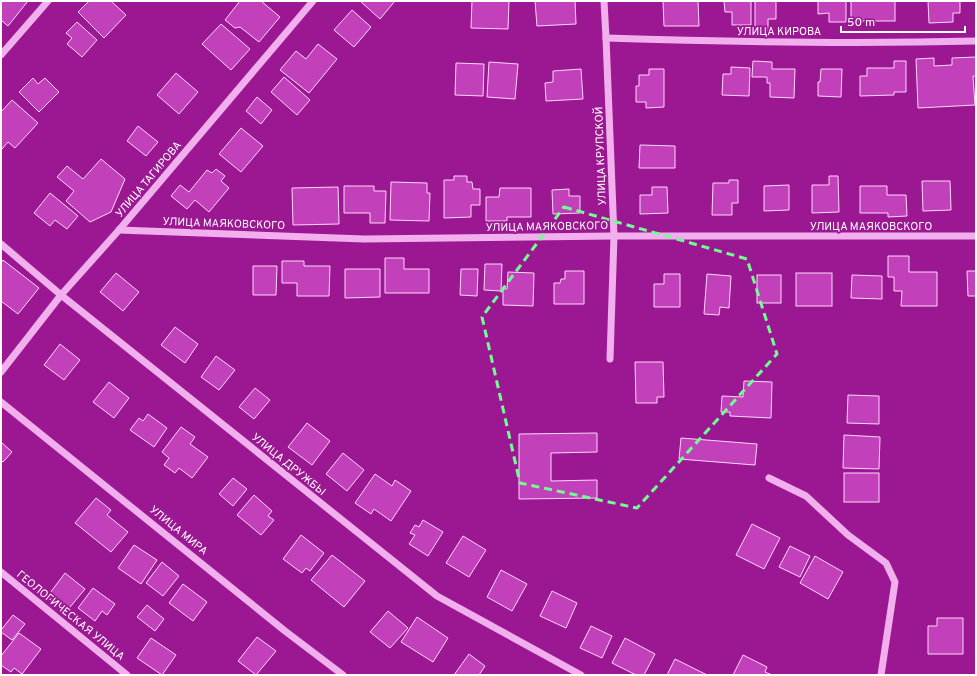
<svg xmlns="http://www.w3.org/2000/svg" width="977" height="676" font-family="Overpass,sans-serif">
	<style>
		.building { fill: #c240ba; stroke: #fcd7fa }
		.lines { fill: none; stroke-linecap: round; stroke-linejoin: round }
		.minor { stroke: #f2afee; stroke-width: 7 }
		.marked { fill: none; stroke: #70ff90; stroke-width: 3; stroke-dasharray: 8 5; stroke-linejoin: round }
		.labels { text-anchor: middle; stroke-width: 3.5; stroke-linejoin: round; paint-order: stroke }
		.street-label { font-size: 11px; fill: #fff; stroke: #9c1892 }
	</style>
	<rect width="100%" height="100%" fill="#9c1892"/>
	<g class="building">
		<path d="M1 1H28L8 26 1 20Z"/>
		<path d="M89 1H111L126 15 104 38 78 12Z"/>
		<path d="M240 1H261L280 17 259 42 240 27 235 28 225 20Z"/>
		<path d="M360 1H395L380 19Z"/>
		<path d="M472 1H509L508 29 471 28Z"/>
		<path d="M535 1H575L576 24 537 26Z"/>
		<path d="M663 1H698L699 26H664Z"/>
		<path d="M724 1H751V25H732V12H725Z"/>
		<path d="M755 1H776V19H768V35H755Z"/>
		<path d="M818 1H846V22H829V13L818 14Z"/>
		<rect x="851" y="1" width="44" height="20"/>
		<path d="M928 1H960V13H953V22L929 23Z"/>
		<path d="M352 10 371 27 354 47 334 30Z"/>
		<path d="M77 22 97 40 82 57 67 44 72 38 66 33Z"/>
		<path d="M221 24 250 49 231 70 202 44Z"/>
		<path d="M318 44 337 59 309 93 280 70 296 51 306 59Z"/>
		<path d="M976 57V76H973L975 105 918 108 916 59 934 58V66L952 65V58Z"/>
		<path d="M753 61 772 62V69H795L794 98 770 97V83H767V77H752Z"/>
		<path d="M894 61H906V92H894V95L860 96V76H867V68H894Z"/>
		<path d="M489 62 518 64 515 99 487 97Z"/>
		<path d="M456 63 484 64 483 96 455 95Z"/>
		<path d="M731 67 750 68 749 96 722 95 723 74H731Z"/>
		<path d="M581 69 583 99 546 101 545 83 553 82V71Z"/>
		<path d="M649 69H664V107L646 108V102H636V86H639V75H649Z"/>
		<path d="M821 69H842L841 97 818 96V82H820Z"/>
		<path d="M176 73 198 92 179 114 157 95Z"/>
		<path d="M284 77 310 100 297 115 271 92Z"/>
		<path d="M33 78 38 84 45 78 59 92 39 112 19 92Z"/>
		<path d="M257 97 272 110 261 124 246 111Z"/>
		<path d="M12 100 38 123 15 148 8 142 2 149 1 147V112Z"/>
		<path d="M138 126 158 142 146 156 127 141Z"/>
		<path d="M241 128 263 146 241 172 219 154Z"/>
		<path d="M640 145 675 146V168H639Z"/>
		<path d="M101 159 125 179 111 212 90 222 66 201 74 191 57 177 67 166 83 179Z"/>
		<path d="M216 169 225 176 221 181 229 188 209 212 195 200 187 209 171 196 180 185 189 192 207 170 212 173Z"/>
		<path d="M454 176H467V182H472L473 189H480V205H471V217L444 218V180H454Z"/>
		<path d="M829 176H838L839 212 812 213V185H829Z"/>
		<path d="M729 180H738V203H732V215H712L713 183H729Z"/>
		<path d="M922 181H950L951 210 923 211Z"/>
		<path d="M391 182 427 183V193H430L429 221 390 220Z"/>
		<path d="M789 185V210L764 211V186Z"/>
		<path d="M344 186H374V191H386L385 223H370V213H344Z"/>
		<path d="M860 186H887V195H906L907 216 888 217V213H860Z"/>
		<path d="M338 187 339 224 293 225 292 188Z"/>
		<path d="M652 187H667L668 213 640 214V195H652Z"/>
		<path d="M500 188H531V217H507V221H486V197H499Z"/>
		<path d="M569 189V196H580V213L553 214 552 190Z"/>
		<path d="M50 193 78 216 67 229 55 220 50 226 34 213Z"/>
		<path d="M888 256H909V272H937V306H901L902 291H894V277H888Z"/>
		<path d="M385 258H404V269H429V293H385Z"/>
		<path d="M3 260 39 288 18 314 1 301V263Z"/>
		<path d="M282 261H304V266H330L329 296H297V283H282Z"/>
		<path d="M485 264H502L501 291 484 290Z"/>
		<path d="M253 266H277L276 295H253Z"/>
		<path d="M345 269H380V297L345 298Z"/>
		<path d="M461 269H478L477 296 460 295Z"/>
		<path d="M565 271H584V304H554V283H560L561 279H565Z"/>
		<path d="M967 271H976V296H968Z"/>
		<path d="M508 272 534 273 533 306 503 305V289H507Z"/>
		<path d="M116 273 139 292 123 311 100 292Z"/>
		<rect x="796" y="273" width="36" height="33"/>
		<path d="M664 274H680V307H654V284H664Z"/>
		<path d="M707 274 731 276 729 308 720 307 719 315 704 314Z"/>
		<rect x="757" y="275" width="24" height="28"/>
		<path d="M852 275 882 276V299L851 298Z"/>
		<path d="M175 327 198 344 185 363 161 345Z"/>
		<path d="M60 344 80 360 64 380 44 365Z"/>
		<path d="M216 356 235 370 219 390 201 377Z"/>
		<path d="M635 362H663L664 397H657V403H636Z"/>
		<path d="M744 381 772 382 771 418 730 416V412H721L722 396 743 397Z"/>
		<path d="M109 382 129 398 114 418 93 402Z"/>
		<path d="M255 388 270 400 254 419 239 407Z"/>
		<path d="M848 395 879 396V424L847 423Z"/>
		<path d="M148 414 167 428 154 447 130 430 139 418 143 421Z"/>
		<path d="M307 423 330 441 312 465 288 447Z"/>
		<path d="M181 427 195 437 190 444 208 457 192 478 179 468 175 473 164 465 169 458 162 452Z"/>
		<path d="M597 433V452L551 453V481L597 480V498L519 499V434Z"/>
		<path d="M844 435 880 437 879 469 843 468Z"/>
		<path d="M681 438 757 444 755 465 679 459Z"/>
		<path d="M1 442 12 452 3 462 1 460Z"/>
		<path d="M343 453 364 470 347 491 326 474Z"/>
		<rect x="844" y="473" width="35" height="29"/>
		<path d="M375 474 392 486 395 480 411 491 391 521 374 509 371 514 355 503Z"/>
		<path d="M233 478 247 489 233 506 219 494Z"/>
		<path d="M254 495 272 511 268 516 274 520 261 535 237 515Z"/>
		<path d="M96 498 111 510 107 515 128 532 111 552 75 523Z"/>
		<path d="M423 520 443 532 428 556 409 544 415 535 410 533 415 525 419 527Z"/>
		<path d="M752 524 780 538 764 569 736 555Z"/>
		<path d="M301 535 324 553 310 571 306 568 302 573 283 559Z"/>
		<path d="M463 536 486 550 469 577 446 563Z"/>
		<path d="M134 545 157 560 141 584 118 568Z"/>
		<path d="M790 546 810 556 800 577 779 567Z"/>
		<path d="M332 555 365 581 344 607 311 580Z"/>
		<path d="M815 556 843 572 828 599 800 583Z"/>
		<path d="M162 562 179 576 163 596 146 583Z"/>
		<path d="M501 570 527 584 512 611 487 597Z"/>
		<path d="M65 573 85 589 66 612 47 597Z"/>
		<path d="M183 584 207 602 193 621 169 603Z"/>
		<path d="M93 588 115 604 107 615 102 611 95 621 78 608Z"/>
		<path d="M552 591 577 603 566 628 540 616Z"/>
		<path d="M147 605 164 619 155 631 137 617Z"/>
		<path d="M388 611 408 628 390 648 370 632Z"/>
		<path d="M13 615 25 624 12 640 1 632V630Z"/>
		<path d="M417 617 448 638 433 662 401 642Z"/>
		<path d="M937 618H963V654H928V626H937Z"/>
		<path d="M591 626 612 636 602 658 580 648Z"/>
		<path d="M19 633 41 649 22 674 14 668 11 672 1 665V656Z"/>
		<path d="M257 637 276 651 256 675 238 661Z"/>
		<path d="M151 638 176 655 162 675 137 658Z"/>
		<path d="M625 638 655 654 644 675H636L612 663Z"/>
		<path d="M469 654 485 666 479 675H454Z"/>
		<path d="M743 655 767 667 765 672 772 675H733Z"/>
		<path d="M675 659 707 675H667Z"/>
	</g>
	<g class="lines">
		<g class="minor">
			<path d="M604 1 606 38 614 236 610 359"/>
			<path d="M606 38C730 42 853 44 976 41"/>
			<path d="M1 55 48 1"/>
			<path d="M119 230 364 239 614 236H976"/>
			<path d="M1 244 61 295 437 596 581 675"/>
			<path d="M1 372 61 295 119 230 313 1"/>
			<path d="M1 402 285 631 343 675"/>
			<path d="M769 478 806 496 848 535 886 563 895 582 881 675"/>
			<path d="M1 572 127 675"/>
		</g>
	</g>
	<path class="marked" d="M564 207 747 259 777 354 637 508 520 483 482 317Z"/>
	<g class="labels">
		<g class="street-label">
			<text x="779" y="35">УЛИЦА КИРОВА</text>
			<text transform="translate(600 156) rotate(-92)" y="4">УЛИЦА КРУПСКОЙ</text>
			<text transform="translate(148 179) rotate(-50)" y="4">УЛИЦА ТАГИРОВА</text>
			<text transform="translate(224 223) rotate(2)" y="4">УЛИЦА МАЯКОВСКОГО</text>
			<text transform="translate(547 226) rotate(-1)" y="4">УЛИЦА МАЯКОВСКОГО</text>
			<text x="871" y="230">УЛИЦА МАЯКОВСКОГО</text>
			<text transform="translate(289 464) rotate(39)" y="4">УЛИЦА ДРУЖБЫ</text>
			<text transform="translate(179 530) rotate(39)" y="4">УЛИЦА МИРА</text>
			<text transform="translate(71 615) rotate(39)" y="4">ГЕОЛОГИЧЕСКАЯ УЛИЦА</text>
		</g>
	</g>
	<rect width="977" height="676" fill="none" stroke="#ffffff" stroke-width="4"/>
	<path d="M841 26v6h124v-6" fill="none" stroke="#ffffff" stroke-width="2"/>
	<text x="847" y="26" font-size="12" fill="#ffffff" stroke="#9c1892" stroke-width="3" paint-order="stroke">50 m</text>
</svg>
